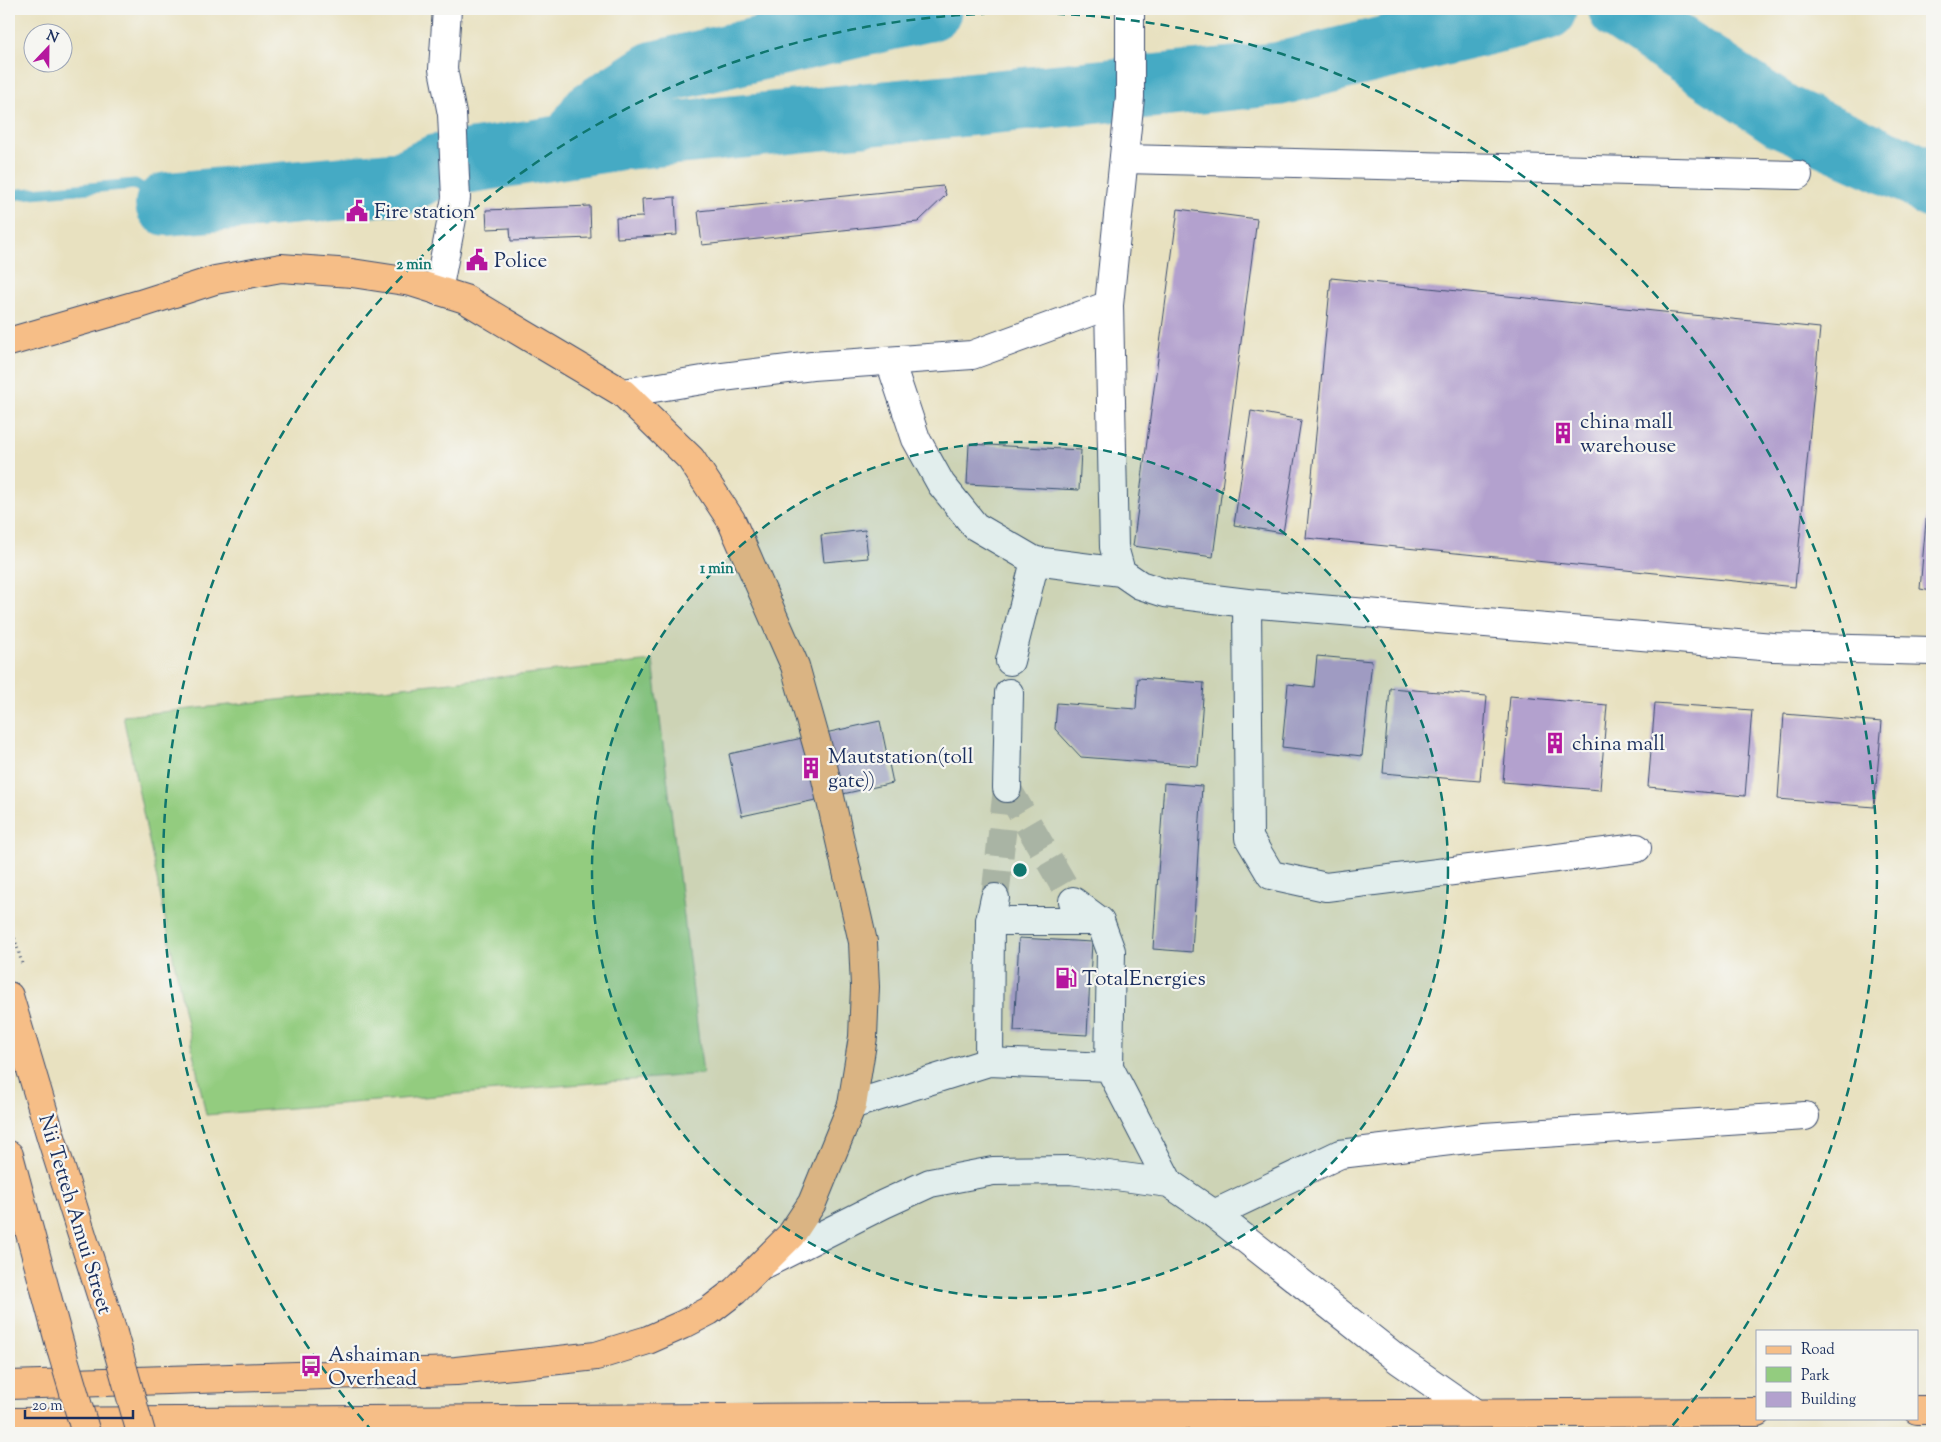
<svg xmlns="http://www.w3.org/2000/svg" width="1941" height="1442" font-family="'Sorts Mill Goudy',serif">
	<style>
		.green { fill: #93cc7f; stroke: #577e6e }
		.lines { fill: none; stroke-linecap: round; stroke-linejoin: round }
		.stream { stroke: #44aac4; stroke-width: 11 }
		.river { stroke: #44aac4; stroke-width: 64 }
		.building { fill: #b3a1ce }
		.minor-tunnel { stroke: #bfbdac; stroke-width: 28; stroke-dasharray: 28 14; stroke-linecap: butt }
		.minor-casing { stroke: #3a4a6d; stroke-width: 30 }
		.major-casing { stroke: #3a4a6d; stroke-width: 30 }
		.highway-casing { stroke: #3a4a6d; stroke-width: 30 }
		.path { stroke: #3a4a6d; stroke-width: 3; stroke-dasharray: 1 4; stroke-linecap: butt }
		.minor { stroke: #fff; stroke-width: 28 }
		.major { stroke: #f6be87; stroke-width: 28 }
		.highway { stroke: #f6be87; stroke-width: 28 }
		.major-bridge-casing { stroke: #3a4a6d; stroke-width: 30; stroke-linecap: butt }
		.major-bridge { stroke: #f6be87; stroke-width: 28 }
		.ring { fill: none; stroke: #0f766e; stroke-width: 2.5; stroke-dasharray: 9 6 }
		.labels { text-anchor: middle; stroke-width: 4.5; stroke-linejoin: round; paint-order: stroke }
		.poi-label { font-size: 21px; fill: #1b2f5e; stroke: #f6f6f2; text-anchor: start }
		.street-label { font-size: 21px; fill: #1b2f5e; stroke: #f6f6f2 }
		.centre { fill: #0f766e; stroke: #f6f6f2; stroke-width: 2.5 }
		.ring-label { font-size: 15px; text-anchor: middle; font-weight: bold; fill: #0f766e; stroke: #f6f6f2; stroke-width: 4.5; stroke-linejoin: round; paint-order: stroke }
	</style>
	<rect width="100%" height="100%" fill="#f6f6f2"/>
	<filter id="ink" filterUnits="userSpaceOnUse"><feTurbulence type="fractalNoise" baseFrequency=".02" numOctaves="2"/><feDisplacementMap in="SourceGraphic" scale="10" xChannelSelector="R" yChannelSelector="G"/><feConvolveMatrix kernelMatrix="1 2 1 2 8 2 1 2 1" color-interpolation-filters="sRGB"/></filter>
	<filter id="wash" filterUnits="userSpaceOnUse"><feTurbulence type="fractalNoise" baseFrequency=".0096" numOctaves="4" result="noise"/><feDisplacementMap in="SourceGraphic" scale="20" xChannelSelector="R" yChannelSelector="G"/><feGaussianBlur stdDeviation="1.12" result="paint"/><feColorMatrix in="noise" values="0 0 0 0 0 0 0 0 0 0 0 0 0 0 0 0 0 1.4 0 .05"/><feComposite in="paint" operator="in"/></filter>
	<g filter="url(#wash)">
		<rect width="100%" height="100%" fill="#e8e1c0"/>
		<path class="green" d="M653 661 703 1074 206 1115 123 716Z"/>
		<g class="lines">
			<path class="stream" d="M9 195 135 184 167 204"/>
			<g class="river">
				<path d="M1620 9 1782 116 1920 177 1932 187"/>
				<path d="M571 145 592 113 654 73 930 9"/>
				<path d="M167 204 402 183 437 166 615 139 1278 74 1545 9"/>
			</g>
		</g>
		<g id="blocks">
			<g class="building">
				<path d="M943 186 946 195 918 222 702 245 698 211Z"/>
				<path d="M675 197 677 235 617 238 616 218 643 217 642 199Z"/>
				<path d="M590 206 591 238 511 241 510 228 487 229 486 210Z"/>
				<path d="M1178 209 1257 219 1213 557 1133 546Z"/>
				<path d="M1331 278 1820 328 1795 587 1306 538Z"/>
				<path d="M1251 411 1301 420 1283 533 1234 525Z"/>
				<path d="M969 444 1081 450 1079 490 967 484Z"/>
				<path d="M1931 465H1932V591L1920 589Z"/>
				<path d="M865 530 868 558 824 562 821 535Z"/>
				<path d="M1317 656 1372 661 1362 756 1282 747 1288 684 1314 687Z"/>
				<path d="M1138 678 1204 683 1198 766 1081 757 1055 729 1057 703 1136 709Z"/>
				<path d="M1390 688 1487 696 1480 781 1383 773Z"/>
				<path d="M1510 696 1607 705 1600 790 1503 782Z"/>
				<path d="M1655 703 1752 710 1745 796 1648 787Z"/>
				<path d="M1784 714 1882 722 1874 807 1778 799Z"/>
				<path d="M880 721 893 783 742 816 729 754Z"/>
				<path d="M1164 783 1202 786 1192 952 1153 949Z"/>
				<path d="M1019 938 1092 942 1087 1035 1014 1031Z"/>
			</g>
		</g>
	</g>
	<g filter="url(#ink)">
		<use href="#blocks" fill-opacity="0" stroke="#3a4a6d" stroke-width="1"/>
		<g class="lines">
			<g class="minor-tunnel">
				<path d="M1007 788 1073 901"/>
				<path d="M995 898 1007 788"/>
			</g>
			<g class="minor-casing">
				<g id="minor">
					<path d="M1124 159 1798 175"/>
					<path d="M438 291 456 198 452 114 443 69 447 9"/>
					<path d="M890 361 916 439 941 484 975 526 1035 561 1010 661"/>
					<path d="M623 393 715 378 812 366 972 355 1109 305"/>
					<path d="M1035 561 1121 572 1140 585 1165 593 1247 603 1773 647 1932 651"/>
					<path d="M1121 572 1114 547 1109 305 1130 97V9"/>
					<path d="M1247 603 1249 838 1271 875 1326 887 1637 848"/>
					<path d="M1007 788 1009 693"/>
					<path d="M1073 901 1100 921 1111 951 1109 1067"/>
					<path d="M990 921H1100"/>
					<path d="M989 1062 990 921 995 898"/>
					<path d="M852 1105 989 1062 1109 1067 1169 1183"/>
					<path d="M1214 1214 1340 1154 1484 1137 1805 1116"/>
					<path d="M767 1263 884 1204 930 1183 993 1171 1070 1170 1169 1183 1214 1214 1400 1361 1475 1413"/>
				</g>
			</g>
			<g class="major-casing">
				<g id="major">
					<path d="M9 996 51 1137 113 1333"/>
					<path d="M9 1155 61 1349"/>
				</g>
			</g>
			<g class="highway-casing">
				<g id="highway">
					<path d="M9 342 140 304 215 280 281 268 352 273 411 282 465 299 623 393 691 459 731 520 795 666 823 766 863 942 865 987 863 1037 852 1105 812 1203 791 1235 735 1291 709 1311 682 1325 648 1340 596 1356 456 1371 9 1385"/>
					<path d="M1917 1410H1932"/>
					<path d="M9 1422 1757 1412"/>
				</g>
			</g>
			<path class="path" d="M9 919 23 967"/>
			<use href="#minor" class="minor"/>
			<use href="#major" class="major"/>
			<use href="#highway" class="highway"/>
			<g class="major-bridge-casing">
				<g id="major-bridge">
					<path d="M113 1333 141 1433"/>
					<path d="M61 1349 86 1433"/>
				</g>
			</g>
			<use href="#major-bridge" class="major-bridge"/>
		</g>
	</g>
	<circle cx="1020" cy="870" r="428" fill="#0f766e" fill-opacity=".12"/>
	<g class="ring">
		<circle cx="1020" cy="870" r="428"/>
		<path d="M373 1432A857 857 0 1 1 1667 1432"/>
	</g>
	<defs>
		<g id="civic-bare" transform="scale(1.725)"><path d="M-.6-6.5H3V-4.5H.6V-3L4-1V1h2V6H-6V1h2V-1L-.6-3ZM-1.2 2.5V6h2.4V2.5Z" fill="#b5179e" stroke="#f6f6f2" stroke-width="2.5" paint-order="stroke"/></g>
		<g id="building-bare" transform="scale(1.725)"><path d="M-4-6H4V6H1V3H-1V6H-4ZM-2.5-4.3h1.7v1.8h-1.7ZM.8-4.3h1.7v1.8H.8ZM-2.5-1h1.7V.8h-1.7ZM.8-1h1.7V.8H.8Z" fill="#b5179e" stroke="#f6f6f2" stroke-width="2.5" paint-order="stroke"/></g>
		<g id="fuel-bare" transform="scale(1.725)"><path d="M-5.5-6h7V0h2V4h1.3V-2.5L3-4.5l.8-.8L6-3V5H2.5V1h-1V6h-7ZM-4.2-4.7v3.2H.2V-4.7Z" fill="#b5179e" stroke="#f6f6f2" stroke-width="2.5" paint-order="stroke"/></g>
		<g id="bus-bare" transform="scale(1.725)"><path d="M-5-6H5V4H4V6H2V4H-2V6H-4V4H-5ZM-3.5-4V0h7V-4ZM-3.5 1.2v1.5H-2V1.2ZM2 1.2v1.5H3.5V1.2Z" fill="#b5179e" stroke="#f6f6f2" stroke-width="2.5" paint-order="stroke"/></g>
	</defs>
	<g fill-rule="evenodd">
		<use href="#civic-bare" x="357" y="211"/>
		<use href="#civic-bare" x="477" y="260"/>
		<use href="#building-bare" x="1563" y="433"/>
		<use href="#building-bare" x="1555" y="743"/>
		<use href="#building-bare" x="811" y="768"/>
		<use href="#fuel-bare" x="1066" y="978"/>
		<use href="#bus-bare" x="311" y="1366"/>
	</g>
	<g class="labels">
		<g class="poi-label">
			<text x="374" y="218">Fire station</text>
			<text x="494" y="267">Police</text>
			<text x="1580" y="428">china mall<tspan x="1580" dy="24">warehouse</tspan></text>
			<text x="1572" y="750">china mall</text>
			<text x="828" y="763">Mautstation(toll<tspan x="828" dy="24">gate))</tspan></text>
			<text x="1082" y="985">TotalEnergies</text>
			<text x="328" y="1361">Ashaiman<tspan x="328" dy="24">Overhead</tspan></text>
		</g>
		<g class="street-label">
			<text transform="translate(76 1214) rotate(73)" y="7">Nii Tetteh Amui Street</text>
		</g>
	</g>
	<circle cx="1020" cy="870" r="8" class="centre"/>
	<g class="ring-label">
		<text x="414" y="269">2 min</text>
		<text x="717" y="573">1 min</text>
	</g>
	<rect width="1941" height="1442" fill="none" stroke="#f6f6f2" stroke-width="30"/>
	<rect x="1756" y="1330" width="162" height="90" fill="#f6f6f2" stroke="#9ea6b7"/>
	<rect x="1766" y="1346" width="25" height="8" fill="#f6be87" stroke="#9ea6b7"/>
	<text x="1801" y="1354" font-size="15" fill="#1b2f5e">Road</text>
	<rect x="1766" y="1367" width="25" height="15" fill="#93cc7f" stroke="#9ea6b7"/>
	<text x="1801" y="1380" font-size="15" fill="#1b2f5e">Park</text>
	<rect x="1766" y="1392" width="25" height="15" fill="#b3a1ce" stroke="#9ea6b7"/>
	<text x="1801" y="1404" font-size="15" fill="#1b2f5e">Building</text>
	<g transform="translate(48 48) rotate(22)"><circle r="24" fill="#f6f6f2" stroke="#9ea6b7"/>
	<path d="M0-4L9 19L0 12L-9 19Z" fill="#b5179e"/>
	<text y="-8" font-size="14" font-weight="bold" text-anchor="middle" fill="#1b2f5e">N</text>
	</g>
	<path d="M25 1410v8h108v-8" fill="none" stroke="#1b2f5e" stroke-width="2.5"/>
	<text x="32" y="1410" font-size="15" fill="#1b2f5e" stroke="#f6f6f2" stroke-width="4" paint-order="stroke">20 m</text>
</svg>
